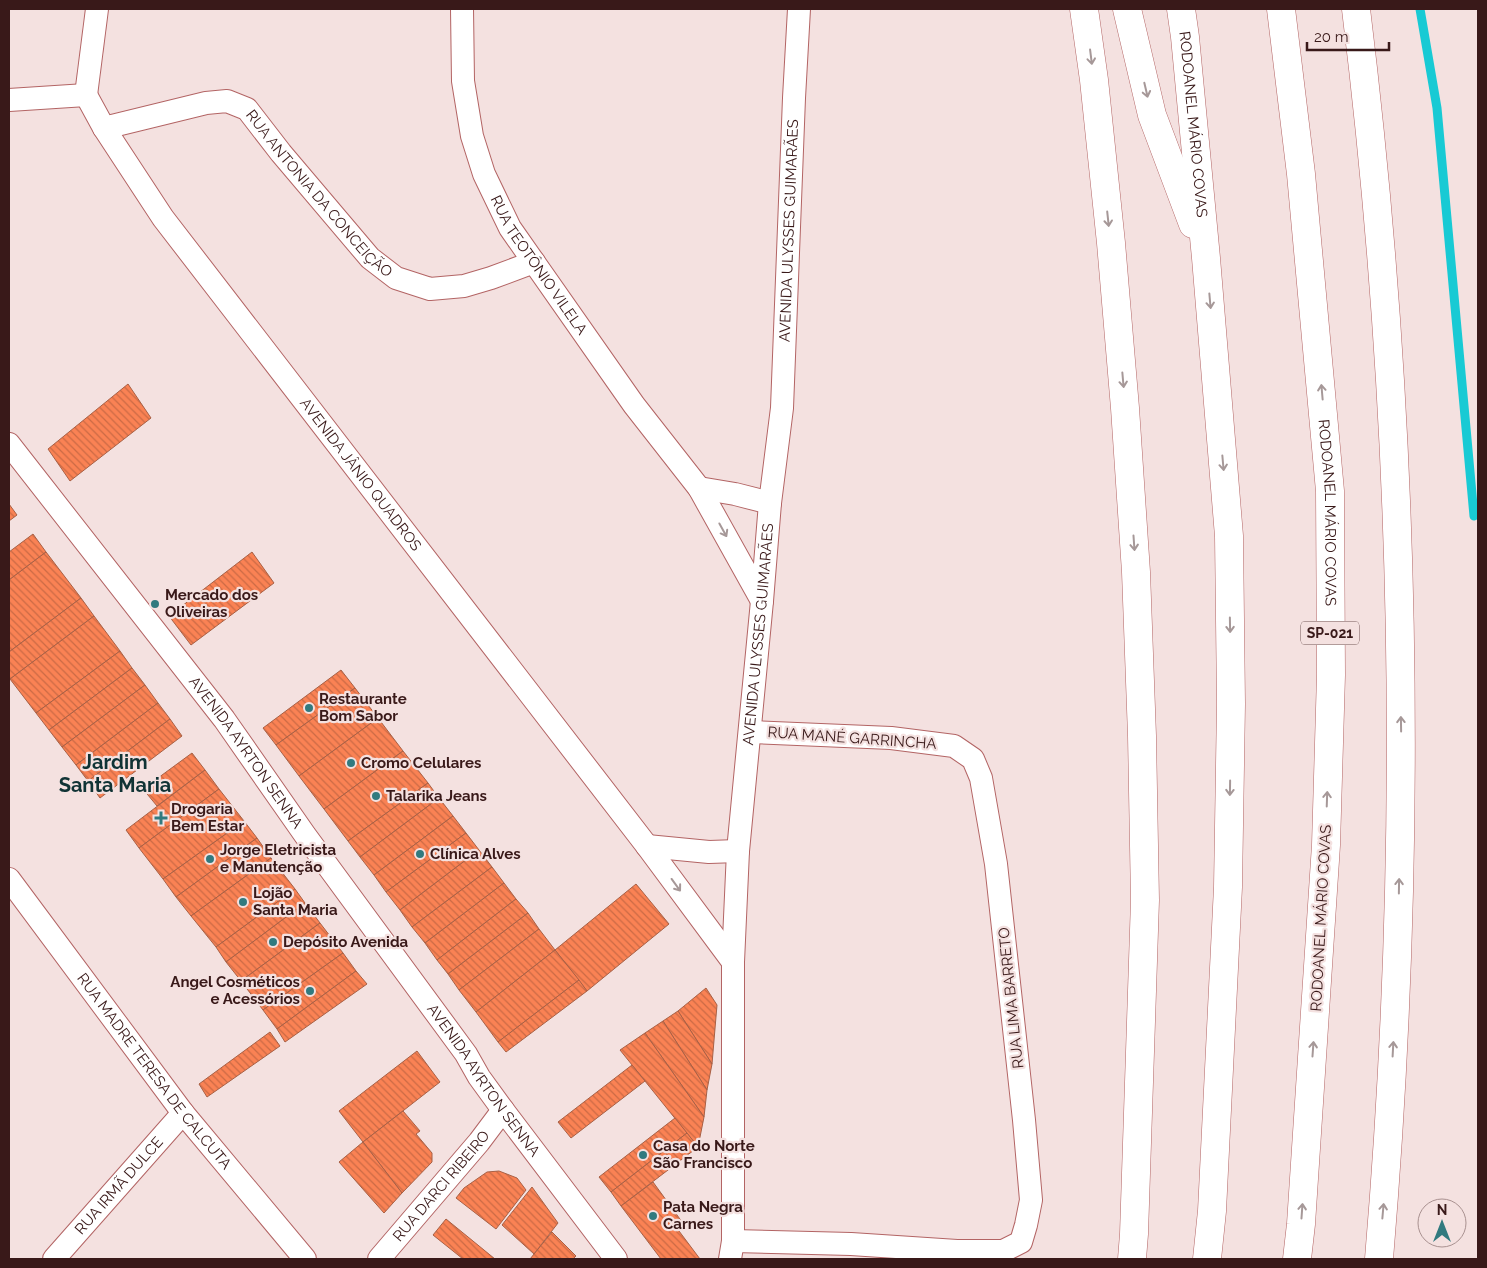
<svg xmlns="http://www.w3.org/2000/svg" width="1487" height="1268" font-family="Raleway,sans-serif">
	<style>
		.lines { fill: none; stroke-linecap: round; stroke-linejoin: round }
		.stream { stroke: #18cad4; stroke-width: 9 }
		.building { fill: url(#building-back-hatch); stroke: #a86045 }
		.street-casing { stroke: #b36464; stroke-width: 24 }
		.secondary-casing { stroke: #b36464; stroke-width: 29 }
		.highway-casing { stroke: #b36464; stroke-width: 29 }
		.street { stroke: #fff; stroke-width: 22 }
		.secondary { stroke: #fff; stroke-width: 28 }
		.highway { stroke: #fff; stroke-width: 28 }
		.oneway { stroke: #a69898 }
		.poi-dot { fill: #317a7f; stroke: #f4e1e0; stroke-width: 2 }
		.labels { text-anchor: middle; stroke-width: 4.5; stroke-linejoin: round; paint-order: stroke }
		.shield { fill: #f4e1e0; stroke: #715555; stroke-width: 1 }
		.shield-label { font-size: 14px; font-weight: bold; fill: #391919 }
		.street-label { font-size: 15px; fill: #391919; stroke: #f4e1e0 }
		.poi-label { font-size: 15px; font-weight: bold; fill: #391919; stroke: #f4e1e0; text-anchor: start }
		.district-label { font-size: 20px; font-weight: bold; fill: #103335; stroke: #f4e1e0 }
	</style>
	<defs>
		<pattern id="building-back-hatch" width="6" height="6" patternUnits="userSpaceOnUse" patternTransform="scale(1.25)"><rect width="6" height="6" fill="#fa8254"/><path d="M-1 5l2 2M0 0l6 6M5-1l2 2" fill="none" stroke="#cb6a45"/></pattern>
	</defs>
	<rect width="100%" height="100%" fill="#f4e1e0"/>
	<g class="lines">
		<path class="stream" d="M1420 9 1437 108 1474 516"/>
	</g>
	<g class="building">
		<path d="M128 384 151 418 70 481 48 449Z"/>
		<path d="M9 504 17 515 9 521Z"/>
		<path d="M33 534 46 552 9 580V552Z"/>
		<path d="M46 552 81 598 9 652V580Z"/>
		<path d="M252 552 274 583 191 645 169 616Z"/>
		<path d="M81 598 94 616 10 679 9 677V652Z"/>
		<path d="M94 616 120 651 36 713 10 679Z"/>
		<path d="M120 651 132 668 49 730 36 713Z"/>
		<path d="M132 668 145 685 62 747 49 730Z"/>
		<path d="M341 670 355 688 276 745 263 728Z"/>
		<path d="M145 685 158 703 76 765 62 747Z"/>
		<path d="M355 688 378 718 299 776 276 745Z"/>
		<path d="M158 703 170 719 88 781 76 765Z"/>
		<path d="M378 718 403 751 324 809 299 776Z"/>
		<path d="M170 719 182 736 100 798 88 781Z"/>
		<path d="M403 751 428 783 348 841 324 809Z"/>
		<path d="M192 753 205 770 157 806 143 789Z"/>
		<path d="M205 770 219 789 139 848 126 830Z"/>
		<path d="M428 783 439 798 360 857 348 841Z"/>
		<path d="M219 789 244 821 163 879 139 848Z"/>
		<path d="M439 798 453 816 374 875 360 857Z"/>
		<path d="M453 816 466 833 386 892 374 875Z"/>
		<path d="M244 821 257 838 176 897 163 879Z"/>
		<path d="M466 833 479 850 400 910 386 892Z"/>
		<path d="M257 838 271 858 191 916 176 897Z"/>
		<path d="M479 850 492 867 412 927 400 910Z"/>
		<path d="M271 858 295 889 216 947 191 916Z"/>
		<path d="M492 867 504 883 425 943 412 927Z"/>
		<path d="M504 883 516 899 437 960 425 943Z"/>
		<path d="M636 884 669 924 587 991 555 950Z"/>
		<path d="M295 889 305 903 226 962 216 947Z"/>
		<path d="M516 899 528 913 448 974 437 960Z"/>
		<path d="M305 903 320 923 241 981 226 962Z"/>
		<path d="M528 913 539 929 459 990 448 974Z"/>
		<path d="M320 923 343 953 263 1010 241 981Z"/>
		<path d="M539 929 555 950 476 1012 459 990Z"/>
		<path d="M555 950 579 980 498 1042 476 1012Z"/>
		<path d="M343 953 356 971 277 1029 263 1010Z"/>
		<path d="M356 971 367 984 285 1042 277 1029Z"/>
		<path d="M579 980 587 991 506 1052 498 1042Z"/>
		<path d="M706 988 717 1005 712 1064 678 1011Z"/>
		<path d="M678 1011 712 1064 707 1090 663 1021Z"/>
		<path d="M663 1021 707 1090 704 1117 645 1033Z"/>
		<path d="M270 1032 280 1046 207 1097 199 1084Z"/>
		<path d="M645 1033 704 1117 698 1147 620 1050Z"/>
		<path d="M417 1051 440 1082 363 1142 339 1111Z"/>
		<path d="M632 1065 645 1081 571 1138 558 1122Z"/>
		<path d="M403 1111 420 1131 416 1134 432 1153V1162L402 1193 363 1142Z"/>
		<path d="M675 1118 687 1133 611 1192 599 1177Z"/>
		<path d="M687 1133 698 1147 621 1206 611 1192Z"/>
		<path d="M363 1142 402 1193 384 1213 339 1162Z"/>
		<path d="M499 1171 517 1178 526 1190 496 1229 456 1198 464 1188 487 1172Z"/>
		<path d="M653 1182 685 1226 679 1231 700 1259H661L621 1206Z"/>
		<path d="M532 1187 558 1223 534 1254 502 1225Z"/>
		<path d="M446 1219 495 1259H463L433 1235Z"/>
		<path d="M552 1232 576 1256 573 1259H530Z"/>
	</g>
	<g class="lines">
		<g class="street-casing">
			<g id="street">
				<path id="s1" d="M462 9 463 81 472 136 484 174 510 228 634 405 699 488 762 601"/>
				<path id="s2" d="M86 95 104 128 163 218 647 846 733 962"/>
				<path d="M86 95 97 9"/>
				<path d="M9 100 86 95"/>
				<path id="s3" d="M104 128 206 103 227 101 247 109 281 153 370 258 396 278 430 289 464 286 491 278 534 262"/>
				<path id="s4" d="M9 444 224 719 305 835 466 1054 479 1077 503 1110 616 1259"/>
				<path d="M699 488 735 494 770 503"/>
				<path d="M647 846 709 852 738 851"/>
				<path id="s5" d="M9 879 183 1113 305 1259"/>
				<path d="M733 1241 851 1244 957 1251H1003L1021 1242 1026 1225 1031 1200 1024 1120 996 864 981 778 973 759 954 746 891 738 750 732"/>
				<path id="s6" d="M54 1259 183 1113"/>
				<path id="s7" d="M379 1259 479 1142 503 1110"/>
				<path id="s8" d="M730 1259 733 1241V962L738 851 762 601 770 503 782 408 794 98 799 9"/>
			</g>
		</g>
		<g class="secondary-casing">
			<g id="secondary">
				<path d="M1084 9 1094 80 1111 243 1125 408 1136 572 1142 736 1145 900 1134 1234 1132 1259"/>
				<path d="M1356 9C1407 423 1414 843 1379 1259"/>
			</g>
		</g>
		<g class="highway-casing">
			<g id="highway">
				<path d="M1127 9 1152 115 1193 224"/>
				<path id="s9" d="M1181 9 1185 37 1206 258 1229 536 1231 704 1228 887 1212 1211 1207 1259"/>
				<path id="s10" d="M1281 9 1301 174 1330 491 1331 675 1326 845 1301 1224 1297 1259"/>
			</g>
		</g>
		<use href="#street" class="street"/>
		<use href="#secondary" class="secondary"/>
		<use href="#highway" class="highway"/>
	</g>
	<defs><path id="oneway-shaft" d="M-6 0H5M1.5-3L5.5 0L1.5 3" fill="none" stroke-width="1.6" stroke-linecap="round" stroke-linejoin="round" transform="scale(1.25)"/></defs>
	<g class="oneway">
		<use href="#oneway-shaft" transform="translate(1091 57) rotate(83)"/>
		<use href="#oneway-shaft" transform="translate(1146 90) rotate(77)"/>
		<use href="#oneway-shaft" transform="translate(1108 219) rotate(84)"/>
		<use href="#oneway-shaft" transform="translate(1210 301) rotate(85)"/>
		<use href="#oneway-shaft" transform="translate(1123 380) rotate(85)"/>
		<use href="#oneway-shaft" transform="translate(1322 392) rotate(-95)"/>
		<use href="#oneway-shaft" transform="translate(1223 463) rotate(85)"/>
		<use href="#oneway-shaft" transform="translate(723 530) rotate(61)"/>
		<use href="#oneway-shaft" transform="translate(1134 543) rotate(86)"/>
		<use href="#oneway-shaft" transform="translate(1230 625) rotate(89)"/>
		<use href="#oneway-shaft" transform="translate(1401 724) rotate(-91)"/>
		<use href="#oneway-shaft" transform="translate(1230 788) rotate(91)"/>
		<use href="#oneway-shaft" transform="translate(1327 799) rotate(-88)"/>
		<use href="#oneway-shaft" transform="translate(676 885) rotate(54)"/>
		<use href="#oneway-shaft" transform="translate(1399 886) rotate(-89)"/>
		<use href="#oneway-shaft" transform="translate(1313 1049) rotate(-86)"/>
		<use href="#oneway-shaft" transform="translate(1393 1049) rotate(-87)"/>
		<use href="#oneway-shaft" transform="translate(1302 1211) rotate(-86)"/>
		<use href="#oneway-shaft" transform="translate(1383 1211) rotate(-85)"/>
	</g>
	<g class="poi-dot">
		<circle cx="155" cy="604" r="5"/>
		<circle cx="309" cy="708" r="5"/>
		<circle cx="351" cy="763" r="5"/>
		<circle cx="376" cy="796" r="5"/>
		<path d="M158.5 810.5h5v5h5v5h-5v5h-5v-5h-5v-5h5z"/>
		<circle cx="420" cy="854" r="5"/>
		<circle cx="210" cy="859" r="5"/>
		<circle cx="243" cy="902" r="5"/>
		<circle cx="273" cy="942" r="5"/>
		<circle cx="310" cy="991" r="5"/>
		<circle cx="643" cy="1155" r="5"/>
		<circle cx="653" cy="1216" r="5"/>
	</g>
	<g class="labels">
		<rect class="shield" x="1301" y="621.5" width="58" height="23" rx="4"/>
		<g class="shield-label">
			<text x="1330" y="638">SP-021</text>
		</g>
		<g class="street-label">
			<text dy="5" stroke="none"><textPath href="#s9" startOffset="116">RODOANEL MÁRIO COVAS</textPath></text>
			<text dy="5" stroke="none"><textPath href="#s3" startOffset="259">RUA ANTONIA DA CONCEIÇÃO</textPath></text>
			<text dy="5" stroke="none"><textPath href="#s8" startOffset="1031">AVENIDA ULYSSES GUIMARÃES</textPath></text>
			<text dy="5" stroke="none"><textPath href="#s1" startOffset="274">RUA TEOTÔNIO VILELA</textPath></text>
			<text dy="5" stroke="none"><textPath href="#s2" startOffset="469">AVENIDA JÂNIO QUADROS</textPath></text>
			<text dy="5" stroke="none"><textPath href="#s10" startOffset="506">RODOANEL MÁRIO COVAS</textPath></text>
			<text dy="5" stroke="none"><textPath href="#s8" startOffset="626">AVENIDA ULYSSES GUIMARÃES</textPath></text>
			<text transform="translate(852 738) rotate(4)" y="5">RUA MANÉ GARRINCHA</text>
			<text dy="5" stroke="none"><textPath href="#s4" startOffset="389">AVENIDA AYRTON SENNA</textPath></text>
			<text transform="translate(1321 918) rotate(-87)" y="5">RODOANEL MÁRIO COVAS</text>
			<text transform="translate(1011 998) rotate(-96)" y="5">RUA LIMA BARRETO</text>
			<text dy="5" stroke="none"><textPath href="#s5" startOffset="241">RUA MADRE TERESA DE CALCUTA</textPath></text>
			<text dy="5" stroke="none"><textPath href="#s4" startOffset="794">AVENIDA AYRTON SENNA</textPath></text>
			<text dy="5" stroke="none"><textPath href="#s7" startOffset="96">RUA DARCI RIBEIRO</textPath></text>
			<text dy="5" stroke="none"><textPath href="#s6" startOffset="98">RUA IRMÃ DULCE</textPath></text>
		</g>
		<g class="poi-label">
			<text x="165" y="600">Mercado dos<tspan x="165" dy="17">Oliveiras</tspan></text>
			<text x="319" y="704">Restaurante<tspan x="319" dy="17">Bom Sabor</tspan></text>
			<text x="361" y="768">Cromo Celulares</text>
			<text x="386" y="801">Talarika Jeans</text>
			<text x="171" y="814">Drogaria<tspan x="171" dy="17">Bem Estar</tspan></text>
			<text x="220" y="855">Jorge Eletricista<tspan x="220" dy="17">e Manutenção</tspan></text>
			<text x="430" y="859">Clínica Alves</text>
			<text x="253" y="898">Lojão<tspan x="253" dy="17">Santa Maria</tspan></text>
			<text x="283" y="947">Depósito Avenida</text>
			<text x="300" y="987" text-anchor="end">Angel Cosméticos<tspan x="300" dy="17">e Acessórios</tspan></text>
			<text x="653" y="1151">Casa do Norte<tspan x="653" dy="17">São Francisco</tspan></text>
			<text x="663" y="1212">Pata Negra<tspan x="663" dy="17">Carnes</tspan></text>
		</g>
		<g class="district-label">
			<text x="115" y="769">Jardim<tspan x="115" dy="23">Santa Maria</tspan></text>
		</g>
	</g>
	<rect width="1487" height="1268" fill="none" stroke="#391919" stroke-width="20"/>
	<g transform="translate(1442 1223)"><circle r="24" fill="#f4e1e0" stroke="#a99190"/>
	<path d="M0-4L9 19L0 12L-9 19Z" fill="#317a7f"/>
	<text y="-8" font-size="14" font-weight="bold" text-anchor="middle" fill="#391919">N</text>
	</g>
	<path d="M1307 42v8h82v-8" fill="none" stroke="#391919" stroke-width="2.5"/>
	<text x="1314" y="42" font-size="15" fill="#391919" stroke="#f4e1e0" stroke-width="4" paint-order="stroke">20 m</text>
</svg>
